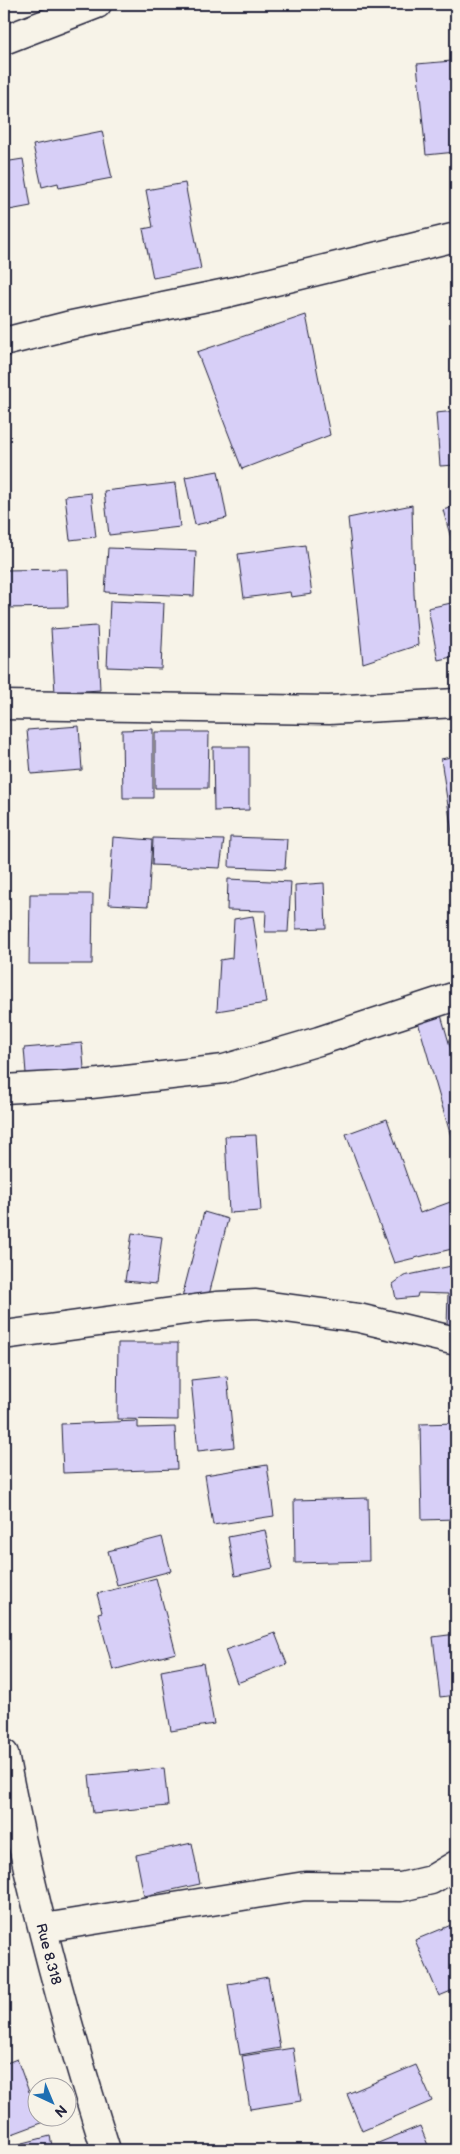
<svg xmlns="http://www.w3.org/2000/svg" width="460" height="2154" font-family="'Balsamiq Sans',sans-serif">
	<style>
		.building { fill: #d7cff7; stroke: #22223b }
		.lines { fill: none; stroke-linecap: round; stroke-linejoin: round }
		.minor-casing { stroke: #22223b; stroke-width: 31 }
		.major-casing { stroke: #22223b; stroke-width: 31 }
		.minor { stroke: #f7f3e8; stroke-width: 28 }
		.major { stroke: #f7f3e8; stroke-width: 28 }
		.labels { text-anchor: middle; stroke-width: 4; stroke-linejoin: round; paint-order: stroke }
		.street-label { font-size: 14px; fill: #22223b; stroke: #f7f3e8 }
	</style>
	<rect width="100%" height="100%" fill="#f7f3e8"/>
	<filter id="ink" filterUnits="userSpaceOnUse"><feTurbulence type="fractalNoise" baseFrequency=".02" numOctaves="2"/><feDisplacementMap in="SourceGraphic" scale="10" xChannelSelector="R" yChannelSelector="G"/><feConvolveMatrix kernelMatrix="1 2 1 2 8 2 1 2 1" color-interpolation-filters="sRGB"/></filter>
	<g filter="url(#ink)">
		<g class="building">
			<path d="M452 61 456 106V152L426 155 417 64Z"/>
			<path d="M102 131 112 178 59 188 58 183 42 187 33 145Z"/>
			<path d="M23 159 31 206 4 211V162Z"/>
			<path d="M185 183 201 269 153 278 143 229 153 227 146 190Z"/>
			<path d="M306 315 330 435 242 469 197 352Z"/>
			<path d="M456 411V465L440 466 436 413Z"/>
			<path d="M218 471 227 518 195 525 185 477Z"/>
			<path d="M175 483 180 527 109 535 104 491Z"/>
			<path d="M91 493 96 537 70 540 65 496Z"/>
			<path d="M412 505 414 594 418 645 363 663 348 518Z"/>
			<path d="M456 506V556L443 510Z"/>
			<path d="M305 545 312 594 291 597 290 592 244 598 238 554Z"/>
			<path d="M108 548 196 551 194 596 105 592Z"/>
			<path d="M67 569 68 607 4 608V570Z"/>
			<path d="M110 601 164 603 161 669 107 667Z"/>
			<path d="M456 602V656L438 660 428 608Z"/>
			<path d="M97 626 100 690 55 693 51 629Z"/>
			<path d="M79 726 82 770 31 774 27 730Z"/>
			<path d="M153 729V798H123L122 730Z"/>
			<path d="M155 732H209L208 788H155Z"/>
			<path d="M213 747H249V810L214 811Z"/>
			<path d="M456 756V845L454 846 441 759Z"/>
			<path d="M113 837 152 840 148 906 109 904Z"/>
			<path d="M230 837 287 839 285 869 229 867Z"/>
			<path d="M153 838 224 840 220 868 152 865Z"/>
			<path d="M228 879 291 882 288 932H265L266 911 227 910Z"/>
			<path d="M324 883 326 928 296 929 295 885Z"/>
			<path d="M30 894H93L92 964H29Z"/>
			<path d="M253 916 266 1003 217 1011 220 960 232 958 234 919Z"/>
			<path d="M439 1008 456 1067V1154L416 1015Z"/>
			<path d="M82 1043 85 1081 27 1086 24 1048Z"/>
			<path d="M387 1119 420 1213 456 1200V1248L394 1263 346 1134Z"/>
			<path d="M256 1135 261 1211 229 1213 225 1136Z"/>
			<path d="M204 1212 228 1219 207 1303 181 1301Z"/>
			<path d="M132 1233 162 1237 156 1284 125 1281Z"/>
			<path d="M456 1265V1327L447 1326 448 1294 418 1293 417 1297 396 1299 393 1284 404 1276Z"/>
			<path d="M118 1343H178V1420L117 1419Z"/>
			<path d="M227 1376 234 1447 198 1451 191 1380Z"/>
			<path d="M138 1421V1428L175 1427 177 1469 63 1473 61 1424Z"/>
			<path d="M456 1423V1519L422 1520 420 1424Z"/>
			<path d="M267 1465 274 1516 213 1525 205 1475Z"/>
			<path d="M368 1498 369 1561 295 1563 294 1500Z"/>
			<path d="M265 1530 273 1568 235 1576 228 1537Z"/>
			<path d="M162 1537 171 1571 117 1585 108 1551Z"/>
			<path d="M456 1575V1594H455L452 1576Z"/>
			<path d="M156 1578 176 1653 113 1670 98 1613 102 1612 97 1594Z"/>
			<path d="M275 1633 287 1664 237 1683 225 1650Z"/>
			<path d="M456 1634V1695L440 1697 433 1637Z"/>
			<path d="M203 1663 214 1724 171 1731 161 1671Z"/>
			<path d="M164 1768 168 1806 93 1813 89 1775Z"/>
			<path d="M192 1843 200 1884 144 1896 136 1855Z"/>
			<path d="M456 1923V1989L439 1996 415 1940Z"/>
			<path d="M268 1977 280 2048 240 2055 228 1984Z"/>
			<path d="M293 2048 301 2101 250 2109 242 2056Z"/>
			<path d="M17 2059 29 2092 36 2089 38 2094V2116H46L47 2121 4 2137V2064Z"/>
			<path d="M416 2065 432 2101 362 2131 347 2094Z"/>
			<path d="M420 2126 430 2150H361Z"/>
			<path d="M50 2136 53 2150H4V2148Z"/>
		</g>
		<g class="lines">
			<g class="minor-casing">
				<g id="minor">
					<path d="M4 40 97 4"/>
					<path d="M4 342 67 326 231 292 456 237"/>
					<path d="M4 705 329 710 456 703"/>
					<path d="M4 1089 91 1084 224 1069 319 1041 456 996"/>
					<path d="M4 1335 216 1306 256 1304 359 1318 456 1341"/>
					<path d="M44 1928 305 1886 401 1887 431 1880 456 1865"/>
				</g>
			</g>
			<g class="major-casing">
				<g id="major">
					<path id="s1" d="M4 1754C29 1888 65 2021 106 2150"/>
				</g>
			</g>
			<use href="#minor" class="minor"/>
			<use href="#major" class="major"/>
		</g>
	</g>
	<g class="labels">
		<g class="street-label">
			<text dy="5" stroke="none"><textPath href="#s1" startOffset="205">Rue 8.318</textPath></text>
		</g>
	</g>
	<rect width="460" height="2154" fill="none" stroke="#f7f3e8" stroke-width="20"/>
	<rect x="10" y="10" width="440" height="2134" fill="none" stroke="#22223b" stroke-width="2" filter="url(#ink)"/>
	<g transform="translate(52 2102) rotate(136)"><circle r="24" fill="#f7f3e8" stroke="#a29fa3"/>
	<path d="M0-4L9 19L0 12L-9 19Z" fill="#1f6fb2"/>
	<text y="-8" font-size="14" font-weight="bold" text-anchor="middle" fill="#22223b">N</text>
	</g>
</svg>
